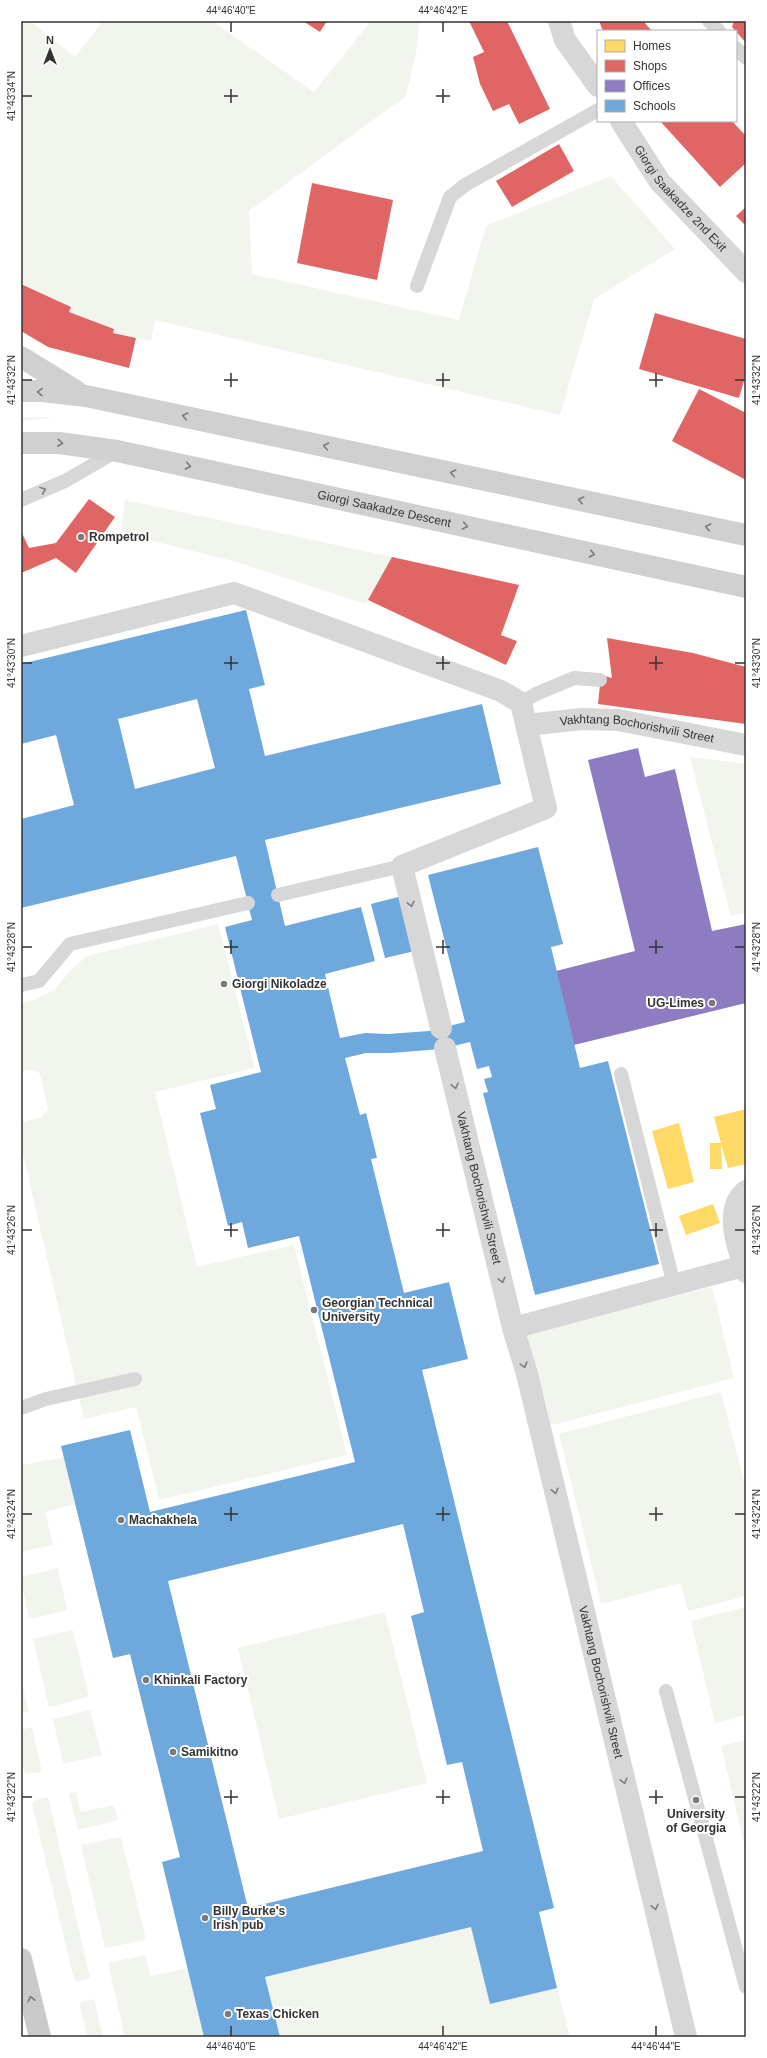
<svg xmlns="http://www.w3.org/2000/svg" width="767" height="2058" font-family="Helvetica,sans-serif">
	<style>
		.green { fill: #f1f5ed }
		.homes { fill: #ffd966 }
		.shops { fill: #e06666 }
		.offices { fill: #8e7cc3 }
		.schools { fill: #6fa8dc; fill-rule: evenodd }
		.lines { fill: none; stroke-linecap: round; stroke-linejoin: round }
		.lane { stroke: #d7d7d7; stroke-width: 14 }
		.street { stroke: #d7d7d7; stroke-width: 22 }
		.secondary { stroke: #d0d0d0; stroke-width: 22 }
		.primary { stroke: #cacaca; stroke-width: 22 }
		.oneway { stroke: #7a7a7a }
		.oneway2 { stroke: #7d7d7d }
		.oneway3 { stroke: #777 }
		.ticks { fill: none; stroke: #333; stroke-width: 1.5 }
		.poi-dot { fill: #7a7a7a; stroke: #fff; stroke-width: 1.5 }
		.labels { text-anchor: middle; stroke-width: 4; stroke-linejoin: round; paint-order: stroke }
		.street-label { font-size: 12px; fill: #333; stroke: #fff }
		.poi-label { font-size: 12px; font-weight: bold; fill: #333; stroke: #fff; text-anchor: start }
		.neatline { fill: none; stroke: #333; stroke-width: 1.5 }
		.ticks-label { font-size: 10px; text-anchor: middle; fill: #333 }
	</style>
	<rect width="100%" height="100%" fill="#fff"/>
	<g class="green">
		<path d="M21 21H30L75 57 103 21H212L314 92 371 21H419L417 48 406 96 249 211 252 274 459 320 486 226 611 176 675 249 594 299 560 415 155 320 151 341 113 333 114 329 69 312 70 307 21 283Z"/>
		<path d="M21 417H55L21 421Z"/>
		<path d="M125 500 392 557 366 604 233 561 121 533Z"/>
		<path d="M690 757 746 764V913L731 916Z"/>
		<path d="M218 924 255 1068 155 1092 197 1267 294 1245 347 1455 159 1500 136 1407 84 1419 21 1145V1122L41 1118 48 1109 40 1074 35 1070 21 1071V1003L34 1000 54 990 71 970 87 956Z"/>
		<path d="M712 1287 734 1378 548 1426 525 1335Z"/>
		<path d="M721 1392 746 1489V1596L688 1611 681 1583 601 1604 559 1434Z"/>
		<path d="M64 1457 75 1504 45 1512 53 1545 21 1552V1467L22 1465Z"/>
		<path d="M58 1568 67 1610 29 1619 21 1577Z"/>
		<path d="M746 1607V1715L715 1723 691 1621Z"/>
		<path d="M385 1612 427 1783 279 1819 238 1648Z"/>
		<path d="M73 1630 89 1697 49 1707 33 1639Z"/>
		<path d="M21 1679 29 1712 21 1713Z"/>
		<path d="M90 1710 102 1755 63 1764 53 1719Z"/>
		<path d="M32 1727 42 1772 25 1774 21 1756V1730Z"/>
		<path d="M746 1740V1851L721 1746Z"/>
		<path d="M76 1792 81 1812 114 1805 118 1820 78 1830 69 1794Z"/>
		<path d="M48 1797 90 1978 77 1982 74 1979 32 1804 35 1800Z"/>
		<path d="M121 1837 146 1940 105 1948 81 1845Z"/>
		<path d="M471 1927 490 2004 557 1988 570 2037H280L265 1977Z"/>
		<path d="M145 1955 151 1976 188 1968 204 2037H125L108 1963Z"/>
		<path d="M94 1999 103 2037H87L80 2006 81 2002Z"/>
	</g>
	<g class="homes">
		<path d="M746 1109V1164L728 1168 721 1144 722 1169H710V1143H721L714 1117Z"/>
		<path d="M679 1123 694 1182 668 1189 652 1131Z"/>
		<path d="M713 1204 720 1223 686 1235 679 1216Z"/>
	</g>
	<g class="shops">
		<path d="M303 21H327L320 32Z"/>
		<path d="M469 21H507L550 109 519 124 509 104 493 111 480 84 473 57 484 52Z"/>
		<path d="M599 21H643L652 31H603Z"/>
		<path d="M734 21H746V43L732 27Z"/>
		<path d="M660 121H732L746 136V163L720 187Z"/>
		<path d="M559 144 574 171 512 207 496 181Z"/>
		<path d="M312 183 393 200 377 280 297 263Z"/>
		<path d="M746 207V226L736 216Z"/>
		<path d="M21 284 71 307 69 312 114 329 113 333 136 338 129 368 48 347 21 331Z"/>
		<path d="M655 313 746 339V374L739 398 639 369Z"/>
		<path d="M699 389 746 413V480L672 441Z"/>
		<path d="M89 499 115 517 76 573 56 558 21 573V531L29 548 56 543Z"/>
		<path d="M392 557 519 585 501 635 517 641 506 665 368 600Z"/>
		<path d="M607 638 693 653 746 667V724L598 704 601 675 612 678Z"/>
	</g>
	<path class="offices" d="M638 748 645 777 675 769 712 931 746 924V1003L574 1045 556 971 635 951 588 760Z"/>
	<g class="schools">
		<path d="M246 610 265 685 249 689 265 756 482 704 501 784 265 840 285 926 361 907 375 961 325 974 340 1038 365 1033 388 1034 429 1031 465 1022 428 875 538 847 563 944 551 947 580 1068 608 1061 659 1264 535 1295 483 1093 488 1092 484 1079 492 1077 489 1066 477 1069 470 1042 441 1049 391 1053H366L345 1058 360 1115 366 1113 377 1158 371 1159 404 1293 449 1282 468 1359 422 1370 554 1908 539 1912 557 1988 490 2004 471 1927 265 1977 280 2037H204L162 1862 180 1857 130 1654 113 1658 61 1446 130 1430 150 1512 355 1462 299 1236 248 1248 242 1222 228 1226 200 1113 216 1109 210 1085 261 1072 225 927 252 920 236 856 21 908V819L74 805 56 735 21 744V664ZM197 699 215 768 135 789 118 719ZM403 1524 424 1612 411 1616 447 1765 462 1762 483 1851 248 1908 168 1581Z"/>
		<path d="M402 896 415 951 385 958 371 904Z"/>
	</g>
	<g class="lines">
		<g class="lane">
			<path d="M709 21 719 31"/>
			<path d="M736 48 746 58"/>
			<path d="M417 286 450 197 465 185 598 110"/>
			<path d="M21 500 65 481 117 451"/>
			<path d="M521 703 536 694 574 678 600 680"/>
			<path d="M278 895 402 866"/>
			<path d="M21 985 39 981 70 944 248 903"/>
			<path d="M621 1074 674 1285"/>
			<path d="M21 1408 46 1399 135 1379"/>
			<path d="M666 1691 746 1987"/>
		</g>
		<g class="street">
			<path d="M559 21 565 40 598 86"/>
			<path id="s1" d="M621 121 660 182 746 272"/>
			<path d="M21 646 234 593 501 691 521 703 546 808 402 866 441 1028"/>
			<path id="s2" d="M527 725 582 719 618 720 746 745"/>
			<path id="s3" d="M445 1048 513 1328 527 1374 686 2037"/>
			<path d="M746 1191C723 1209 738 1249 746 1272"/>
			<path d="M513 1328 744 1266"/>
		</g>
		<g class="secondary">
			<path d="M21 357 76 391"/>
			<path d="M21 391H42L86 396 746 535"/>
			<path id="s4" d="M21 443H59L117 451 746 587"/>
		</g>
		<path class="primary" d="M21 1959 40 2037"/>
	</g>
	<defs><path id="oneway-chevron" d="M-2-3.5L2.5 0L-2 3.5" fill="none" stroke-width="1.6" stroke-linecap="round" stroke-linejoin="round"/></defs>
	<g class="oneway">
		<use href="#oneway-chevron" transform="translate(40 392) rotate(-178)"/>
		<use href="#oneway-chevron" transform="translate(185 416) rotate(-168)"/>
		<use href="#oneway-chevron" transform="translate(60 443) rotate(6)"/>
		<use href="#oneway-chevron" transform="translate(326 446) rotate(-168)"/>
		<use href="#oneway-chevron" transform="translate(188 466) rotate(12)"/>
		<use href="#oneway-chevron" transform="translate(453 473) rotate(-168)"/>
		<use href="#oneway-chevron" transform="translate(581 500) rotate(-168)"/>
		<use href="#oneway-chevron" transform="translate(465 526) rotate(12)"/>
		<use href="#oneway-chevron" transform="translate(708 527) rotate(-168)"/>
		<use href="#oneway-chevron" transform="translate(592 554) rotate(12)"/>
	</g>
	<g class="oneway2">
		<use href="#oneway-chevron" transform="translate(43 490) rotate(-23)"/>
		<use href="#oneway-chevron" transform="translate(411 904) rotate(76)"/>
		<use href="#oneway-chevron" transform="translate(455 1086) rotate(76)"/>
		<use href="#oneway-chevron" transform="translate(502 1280) rotate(76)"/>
		<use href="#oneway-chevron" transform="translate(524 1365) rotate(74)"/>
		<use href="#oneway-chevron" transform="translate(555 1491) rotate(76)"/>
		<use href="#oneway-chevron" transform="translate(624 1781) rotate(76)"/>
		<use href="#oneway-chevron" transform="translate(655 1907) rotate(76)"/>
	</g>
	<use class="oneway3" href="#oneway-chevron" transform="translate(31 1999) rotate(-103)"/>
	<path class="ticks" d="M231 22V32M443 22V32M231 89V103M443 89V103M22 96H32M224 96H238M436 96H450M231 373V387M443 373V387M656 373V387M22 380H32M224 380H238M436 380H450M649 380H663M735 380H745M231 656V670M443 656V670M656 656V670M22 663H32M224 663H238M436 663H450M649 663H663M735 663H745M231 940V954M443 940V954M656 940V954M22 947H32M224 947H238M436 947H450M649 947H663M735 947H745M231 1223V1237M443 1223V1237M656 1223V1237M22 1230H32M224 1230H238M436 1230H450M649 1230H663M735 1230H745M231 1507V1521M443 1507V1521M656 1507V1521M22 1514H32M224 1514H238M436 1514H450M649 1514H663M735 1514H745M231 1790V1804M443 1790V1804M656 1790V1804M22 1797H32M224 1797H238M436 1797H450M649 1797H663M735 1797H745M231 2026V2036M443 2026V2036M656 2026V2036"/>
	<g class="poi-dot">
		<circle cx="81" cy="537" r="4"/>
		<circle cx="224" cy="984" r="4"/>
		<circle cx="712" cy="1003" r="4"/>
		<circle cx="314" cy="1310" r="4"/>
		<circle cx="121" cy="1520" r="4"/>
		<circle cx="146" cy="1680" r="4"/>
		<circle cx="173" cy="1752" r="4"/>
		<circle cx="696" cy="1800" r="4"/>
		<circle cx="205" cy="1918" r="4"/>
		<circle cx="228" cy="2014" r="4"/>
	</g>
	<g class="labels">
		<g class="street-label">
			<text dy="4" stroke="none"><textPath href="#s1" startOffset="98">Giorgi Saakadze 2nd Exit</textPath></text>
			<text dy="4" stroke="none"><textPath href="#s4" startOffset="370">Giorgi Saakadze Descent</textPath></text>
			<text dy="4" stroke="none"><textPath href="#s2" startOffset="111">Vakhtang Bochorishvili Street</textPath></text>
			<text dy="4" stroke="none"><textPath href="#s3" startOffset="144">Vakhtang Bochorishvili Street</textPath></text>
			<text dy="4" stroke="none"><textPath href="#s3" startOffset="653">Vakhtang Bochorishvili Street</textPath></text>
		</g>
		<g class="poi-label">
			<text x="89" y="541">Rompetrol</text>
			<text x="232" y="988">Giorgi Nikoladze</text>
			<text x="704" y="1007" text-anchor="end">UG-Limes</text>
			<text x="322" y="1307">Georgian Technical<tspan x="322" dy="14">University</tspan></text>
			<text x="129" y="1524">Machakhela</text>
			<text x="154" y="1684">Khinkali Factory</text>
			<text x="181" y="1756">Samikitno</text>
			<text x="696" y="1818" text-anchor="middle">University<tspan x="696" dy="14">of Georgia</tspan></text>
			<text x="213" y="1915">Billy Burke's<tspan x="213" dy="14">Irish pub</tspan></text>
			<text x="236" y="2018">Texas Chicken</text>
		</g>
	</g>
	<rect width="767" height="2058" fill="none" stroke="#ffffff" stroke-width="44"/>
	<rect x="597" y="30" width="140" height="92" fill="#ffffff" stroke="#adadad"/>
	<rect x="605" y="40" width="20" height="12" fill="#ffd966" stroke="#adadad"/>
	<text x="633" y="50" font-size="12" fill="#333333">Homes</text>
	<rect x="605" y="60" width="20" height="12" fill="#e06666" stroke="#adadad"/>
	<text x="633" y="70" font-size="12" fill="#333333">Shops</text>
	<rect x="605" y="80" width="20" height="12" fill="#8e7cc3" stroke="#adadad"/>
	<text x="633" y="90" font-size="12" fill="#333333">Offices</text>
	<rect x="605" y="100" width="20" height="12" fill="#6fa8dc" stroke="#adadad"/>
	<text x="633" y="110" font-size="12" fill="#333333">Schools</text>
	<g transform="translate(50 50)" stroke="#ffffff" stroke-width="3" paint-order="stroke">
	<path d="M0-3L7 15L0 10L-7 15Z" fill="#333333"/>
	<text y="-6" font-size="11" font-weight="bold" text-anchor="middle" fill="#333333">N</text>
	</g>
	<rect x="22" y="22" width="723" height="2014" class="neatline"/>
	<g class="ticks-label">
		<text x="231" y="14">44°46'40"E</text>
		<text x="443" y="14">44°46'42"E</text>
		<text transform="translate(11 96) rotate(-90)" y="4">41°43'34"N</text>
		<text transform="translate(11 380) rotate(-90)" y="4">41°43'32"N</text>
		<text transform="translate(756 380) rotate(-90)" y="4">41°43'32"N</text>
		<text transform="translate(11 663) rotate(-90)" y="4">41°43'30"N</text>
		<text transform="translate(756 663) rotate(-90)" y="4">41°43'30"N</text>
		<text transform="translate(11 947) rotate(-90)" y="4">41°43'28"N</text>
		<text transform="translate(756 947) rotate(-90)" y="4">41°43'28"N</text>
		<text transform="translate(11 1230) rotate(-90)" y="4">41°43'26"N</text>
		<text transform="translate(756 1230) rotate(-90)" y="4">41°43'26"N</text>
		<text transform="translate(11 1514) rotate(-90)" y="4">41°43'24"N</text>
		<text transform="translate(756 1514) rotate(-90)" y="4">41°43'24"N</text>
		<text transform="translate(11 1797) rotate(-90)" y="4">41°43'22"N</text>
		<text transform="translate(756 1797) rotate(-90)" y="4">41°43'22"N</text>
		<text x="231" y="2050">44°46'40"E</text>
		<text x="443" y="2050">44°46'42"E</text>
		<text x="656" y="2050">44°46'44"E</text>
	</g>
</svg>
